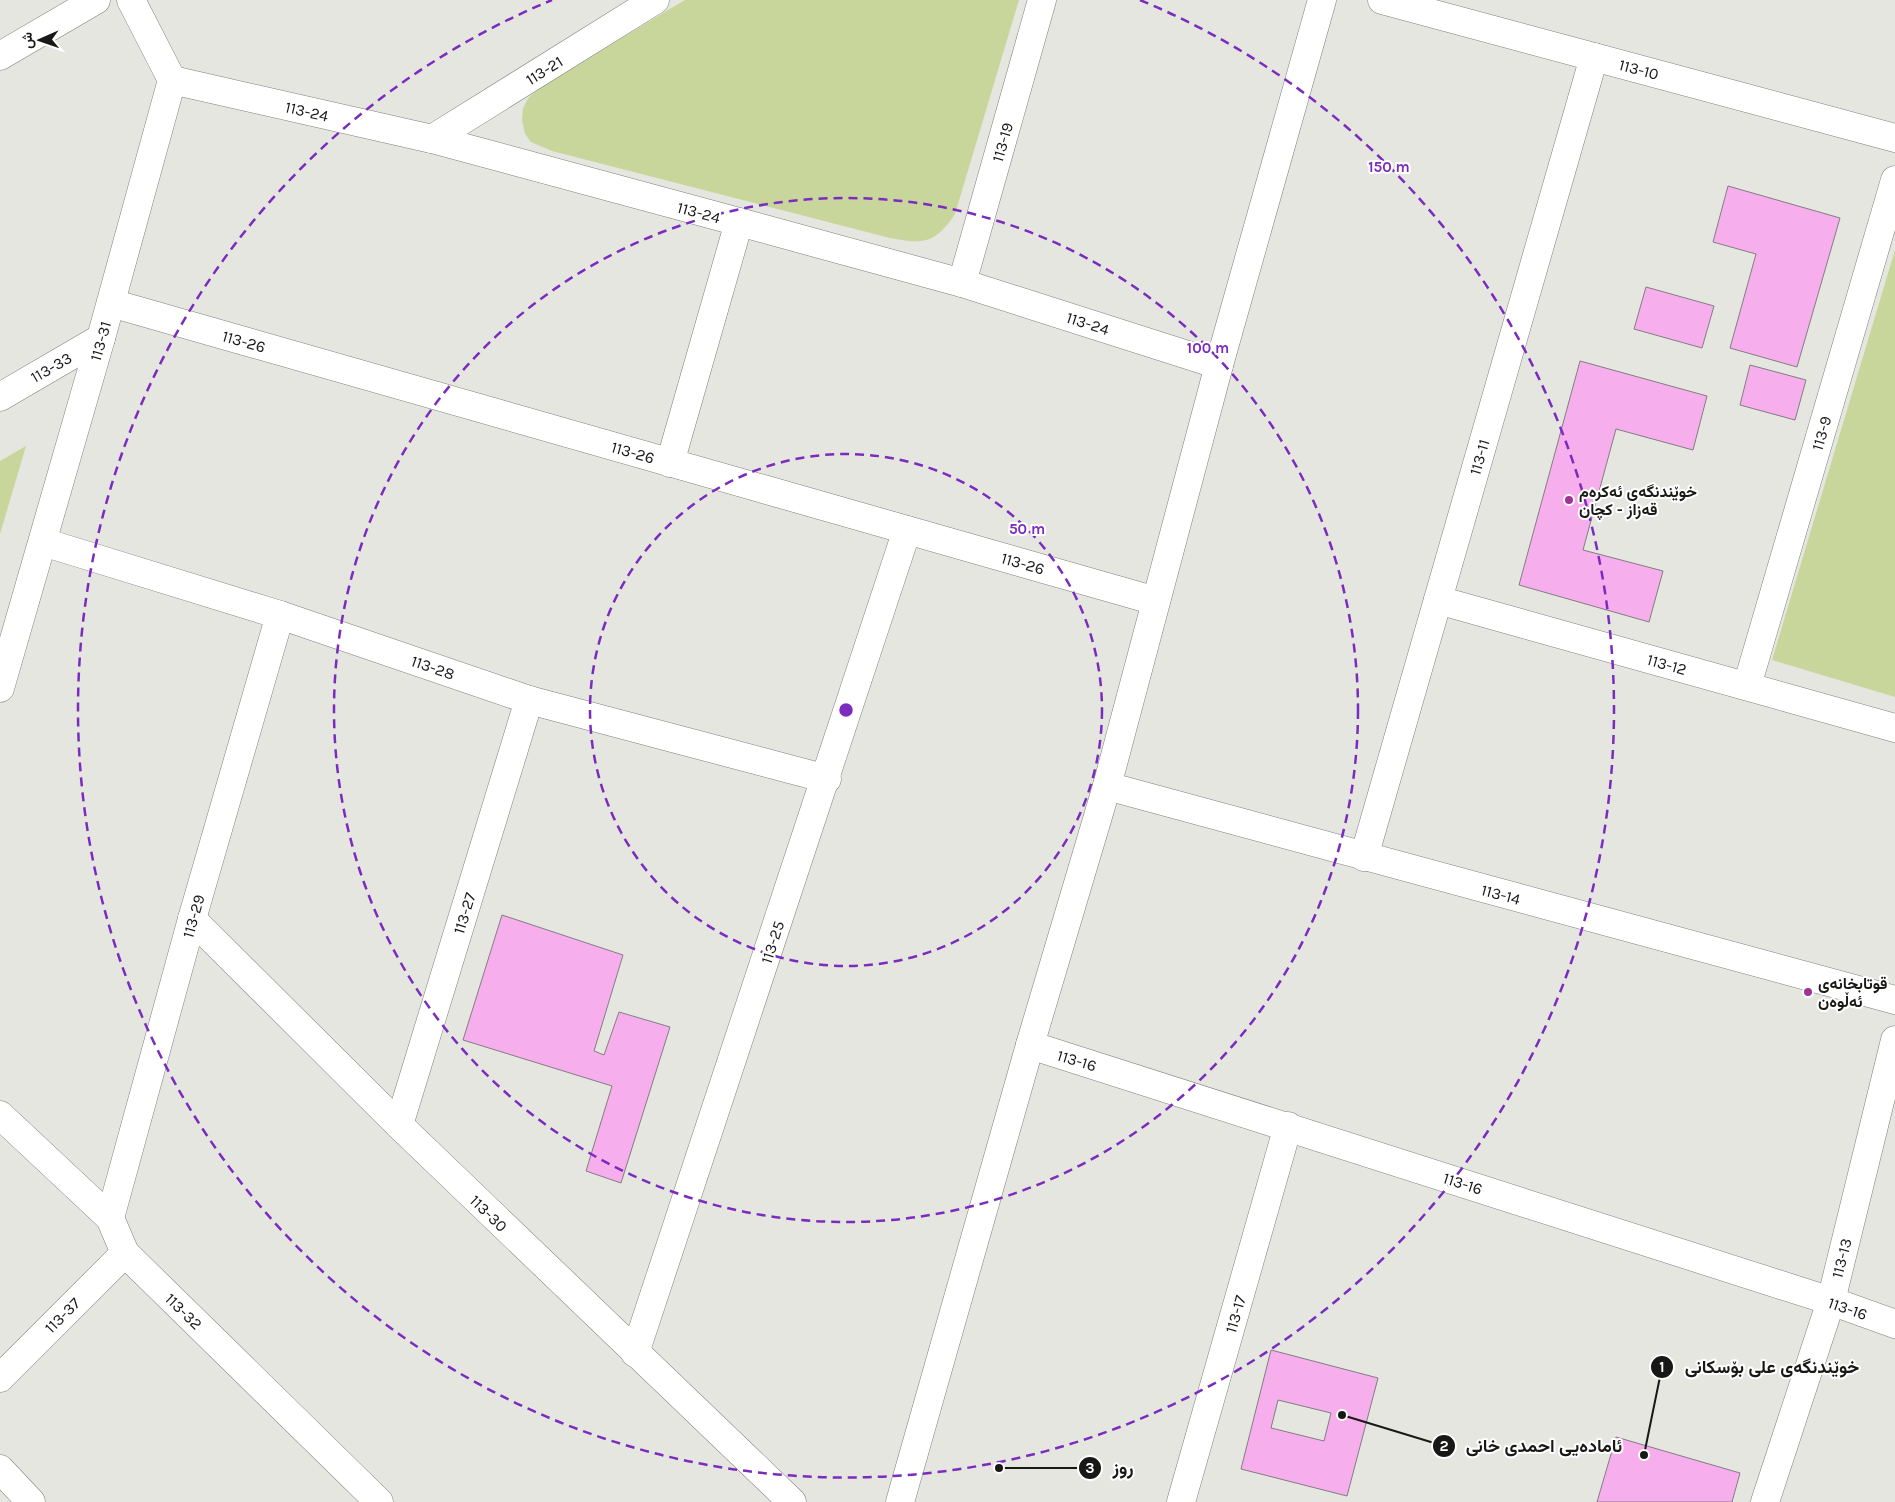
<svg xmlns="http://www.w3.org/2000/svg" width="1895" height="1502" font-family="Karla,Vazirmatn,sans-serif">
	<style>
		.green { fill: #c8d69b }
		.building { fill: #f7aeed; stroke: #827d82; fill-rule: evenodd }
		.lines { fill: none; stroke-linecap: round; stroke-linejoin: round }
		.minor-casing { stroke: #7f817b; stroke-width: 29 }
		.secondary-casing { stroke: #7f817b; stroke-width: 29 }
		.minor { stroke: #fff; stroke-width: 28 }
		.secondary { stroke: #fff; stroke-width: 28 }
		.ring { fill: none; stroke: #7b2cbf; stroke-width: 2.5; stroke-dasharray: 9 6 }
		.poi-dot { fill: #9d3394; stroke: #fff; stroke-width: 2 }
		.labels { text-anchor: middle; stroke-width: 4; stroke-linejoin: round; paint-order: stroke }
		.street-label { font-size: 16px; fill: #181916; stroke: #fff }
		.poi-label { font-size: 16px; font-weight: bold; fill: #181916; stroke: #fff; text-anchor: start }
		.centre { fill: #7b2cbf; stroke: #fff; stroke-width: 2.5 }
		.ring-label { font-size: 15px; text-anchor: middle; font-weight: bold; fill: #7b2cbf; stroke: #fff; stroke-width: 4; stroke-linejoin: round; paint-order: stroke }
		.leader { fill: none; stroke: #181916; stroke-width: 2 }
		.callout-dot { fill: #181916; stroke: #fff; stroke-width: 2 }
		.mark-label { font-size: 15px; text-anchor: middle; font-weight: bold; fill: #fff }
		.callout-label { font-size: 18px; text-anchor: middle; font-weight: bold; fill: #181916; stroke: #fff; stroke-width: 4; stroke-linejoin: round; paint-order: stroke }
	</style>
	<rect width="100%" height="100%" fill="#e4e6df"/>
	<g class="green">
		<path d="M685 0H1019L955 214C934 246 920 244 886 237L552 151 531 142 525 134 522 120 523 108 529 97 554 78Z"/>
		<path d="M1895 250V697L1772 660Z"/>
		<path d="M26 446 0 534V461Z"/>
	</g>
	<g class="building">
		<path d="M1728 186 1840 218 1797 367 1730 348 1756 254 1713 242Z"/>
		<path d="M1646 287 1714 306 1702 348 1634 329Z"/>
		<path d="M1580 361 1707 396 1693 450 1616 429 1583 550 1663 571 1649 622 1519 585Z"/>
		<path d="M1750 365 1806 380 1795 420 1740 405Z"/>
		<path d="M502 915 623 955 594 1051 604 1055 619 1012 670 1027 621 1183 586 1171 612 1086 463 1040Z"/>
		<path d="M1271 1350 1378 1378 1347 1496 1241 1469ZM1278 1400 1331 1413 1324 1441 1271 1428Z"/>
		<path d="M1616 1437 1740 1473 1732 1502H1597Z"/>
	</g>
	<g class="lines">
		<g class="minor-casing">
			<g id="minor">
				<path d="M1382 0 1895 138"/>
				<path d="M172 80 432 139 739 222 962 283 1219 365"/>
				<path d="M432 139 655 0"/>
				<path d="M962 283 1042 0"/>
				<path d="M111 303 1156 601"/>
				<path d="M0 397 101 338"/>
				<path d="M670 463 739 222"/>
				<path d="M43 542 280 615 529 700 827 779"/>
				<path d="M1438 600 1895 728"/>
				<path d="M1747 686 1895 180"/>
				<path d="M0 688 101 338 172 80 131 0"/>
				<path d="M1107 786 1895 1000"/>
				<path d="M1364 857 1594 57"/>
				<path d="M192 919 399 1125 792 1502"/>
				<path d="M1030 1045 1831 1301 1895 1324"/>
				<path d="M0 1115 110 1218 125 1253 379 1502"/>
				<path d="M399 1125 529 700"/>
				<path d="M110 1218 192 919 280 615"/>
				<path d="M635 1353 907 530"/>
				<path d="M0 1378 125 1253"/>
				<path d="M0 1469 31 1502"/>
				<path d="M900 1502 1030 1045 1107 786 1219 365 1322 0"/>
				<path d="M1181 1502 1288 1126"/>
				<path d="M1765 1502 1831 1301 1895 1040"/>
			</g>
		</g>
		<g class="secondary-casing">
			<path id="secondary" d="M0 56 96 0"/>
		</g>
		<use href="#minor" class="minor"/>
		<use href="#secondary" class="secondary"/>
	</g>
	<g class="ring">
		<circle cx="846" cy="710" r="256"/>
		<circle cx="846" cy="710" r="512"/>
		<path d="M1140 0A768 768 0 1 1 552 0"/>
	</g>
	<g class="poi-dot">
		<circle cx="1569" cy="500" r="5"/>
		<circle cx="1808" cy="992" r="5"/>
	</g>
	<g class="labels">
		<g class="street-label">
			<text transform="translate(1639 69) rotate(15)" y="6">113-10</text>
			<text transform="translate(544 70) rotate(-32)" y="6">113-21</text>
			<text transform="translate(307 111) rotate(13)" y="6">113-24</text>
			<text transform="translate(1002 142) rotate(-74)" y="6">113-19</text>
			<text transform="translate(699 212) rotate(15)" y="6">113-24</text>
			<text transform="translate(1088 323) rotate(18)" y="6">113-24</text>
			<text transform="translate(100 341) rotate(-74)" y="6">113-31</text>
			<text transform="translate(244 341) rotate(16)" y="6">113-26</text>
			<text transform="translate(51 367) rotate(-30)" y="6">113-33</text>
			<text transform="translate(1821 433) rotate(-74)" y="6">113-9</text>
			<text transform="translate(633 452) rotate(16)" y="6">113-26</text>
			<text transform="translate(1479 457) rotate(-74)" y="6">113-11</text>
			<text transform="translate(1023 563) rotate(16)" y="6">113-26</text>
			<text transform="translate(1667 664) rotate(16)" y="6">113-12</text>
			<text transform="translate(433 667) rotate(19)" y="6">113-28</text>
			<text transform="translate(1501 894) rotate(15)" y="6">113-14</text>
			<text transform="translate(464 913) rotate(-73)" y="6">113-27</text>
			<text transform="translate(193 916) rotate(-74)" y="6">113-29</text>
			<text transform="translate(772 942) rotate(-72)" y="6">113-25</text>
			<text transform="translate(1077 1060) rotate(17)" y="6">113-16</text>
			<text transform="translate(1463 1183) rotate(18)" y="6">113-16</text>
			<text transform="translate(489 1213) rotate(44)" y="6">113-30</text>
			<text transform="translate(1841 1258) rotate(-76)" y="6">113-13</text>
			<text transform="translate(1848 1308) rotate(19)" y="6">113-16</text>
			<text transform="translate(184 1311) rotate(44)" y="6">113-32</text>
			<text transform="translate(1235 1314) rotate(-74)" y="6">113-17</text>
			<text transform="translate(62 1315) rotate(-45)" y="6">113-37</text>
		</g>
		<g class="poi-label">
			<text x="1579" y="497">خوێندنگەی ئەکرەم<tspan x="1579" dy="18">قەزاز - کچان</tspan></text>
			<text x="1818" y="989">قوتابخانەی<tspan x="1818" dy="18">ئەڵوەن</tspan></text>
		</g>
	</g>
	<circle cx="846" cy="710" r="8" class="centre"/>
	<g class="ring-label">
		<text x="1389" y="172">150 m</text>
		<text x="1208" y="353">100 m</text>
		<text x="1027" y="534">50 m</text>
	</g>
	<path class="leader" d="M1644 1455L1662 1367M1342 1415L1444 1446M999 1468L1090 1468"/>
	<g class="callout-dot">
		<circle cx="1644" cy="1455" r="5"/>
		<circle cx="1342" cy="1415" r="5"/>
		<circle cx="999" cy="1468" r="5"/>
		<circle cx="1662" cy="1367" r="12"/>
		<circle cx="1444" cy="1446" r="12"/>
		<circle cx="1090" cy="1468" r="12"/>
	</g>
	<g class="mark-label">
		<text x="1662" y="1372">1</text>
		<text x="1444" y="1451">2</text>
		<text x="1090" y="1473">3</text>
	</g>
	<g class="callout-label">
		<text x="1772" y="1373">خوێندنگەی علی بۆسکانی</text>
		<text x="1544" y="1452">ئامادەیی احمدی خانی</text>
		<text x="1123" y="1474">روز</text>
	</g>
	<g transform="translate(40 40) rotate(268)" stroke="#ffffff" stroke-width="4" paint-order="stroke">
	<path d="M0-4L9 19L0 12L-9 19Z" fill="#181916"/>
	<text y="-8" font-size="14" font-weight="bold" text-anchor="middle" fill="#181916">ش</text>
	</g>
</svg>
